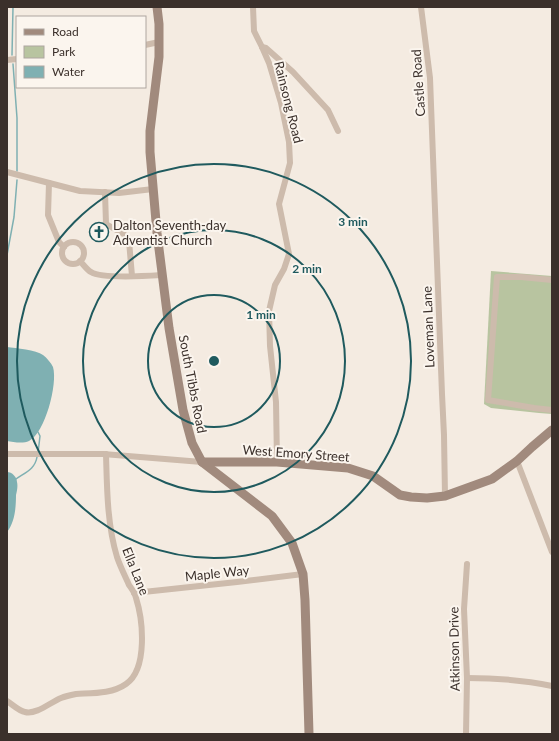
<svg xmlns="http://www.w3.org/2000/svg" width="559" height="741" font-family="Lato,sans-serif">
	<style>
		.green { fill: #b8c4a0 }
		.water { fill: #7fb0b2 }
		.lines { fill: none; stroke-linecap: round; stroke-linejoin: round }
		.stream { stroke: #7fb0b2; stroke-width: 1.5 }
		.street { stroke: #cdbbac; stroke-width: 6 }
		.secondary { stroke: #a18a7d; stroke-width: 9 }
		.ring { fill: none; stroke: #1f5a5e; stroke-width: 2 }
		.labels { text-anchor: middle; stroke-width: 4; stroke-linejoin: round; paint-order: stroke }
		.street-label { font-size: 13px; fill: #3b302b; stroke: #fbf5ee }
		.poi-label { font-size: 13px; fill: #3b302b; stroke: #fbf5ee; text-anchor: start }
		.centre { fill: #1f5a5e; stroke: #fbf5ee; stroke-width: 2 }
		.ring-label { font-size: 12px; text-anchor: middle; font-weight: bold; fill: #1f5a5e; stroke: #fbf5ee; stroke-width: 4; stroke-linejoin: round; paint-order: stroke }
	</style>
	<rect width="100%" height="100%" fill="#f4ebe1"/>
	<path class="green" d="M491 271 552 276V414L539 413 491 408 484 404Z"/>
	<g class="water">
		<path d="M7 347C16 348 36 350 43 355 47 358 51 363 53 367 58 384 45 433 29 441 23 444 13 442 7 441Z"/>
		<path d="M7 472C12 472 17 477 17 482 18 486 17 491 16 495 16 507 15 522 7 532Z"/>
	</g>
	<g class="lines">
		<g class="stream">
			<path d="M12 55 13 7"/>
			<path d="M13 64 17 118V171"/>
			<path d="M7 255 14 217 17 180"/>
			<path d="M38 453 40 436 38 432"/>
			<path d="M16 479C26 472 35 469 37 457"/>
		</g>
		<g class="street">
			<path d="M253 7 254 31 262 47 269 63 281 103 289 142 290 163 279 204 289 254 284 269 275 285 269 311 270 346 276 402 277 462"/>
			<path d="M421 7 430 78 442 394 444 435 445 496"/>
			<path d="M145 45 159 42"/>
			<path d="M262 47 266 48 293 72 328 110 338 131"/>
			<path d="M7 60 17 59"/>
			<path d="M7 172 80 191 119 193 153 189"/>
			<path d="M49 183 48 215 59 242 64 247"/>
			<path d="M105 192 106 224 125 235 129 241 132 276"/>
			<circle cx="73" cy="253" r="11"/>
			<path d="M80 261C83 264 87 270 91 272 102 279 147 276 162 275"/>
			<path d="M552 280 521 277H497L488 400 534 408 552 410"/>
			<path d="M7 454H103L202 462"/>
			<path d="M517 461 552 552"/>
			<path d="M134 593 237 582 303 574"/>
			<path d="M467 678C496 678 524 680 552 686"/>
			<path d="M7 701C13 705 19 711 25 712 36 715 51 702 61 698 66 696 71 695 76 694 92 693 112 694 126 684 148 669 143 620 136 598 135 593 132 589 129 585 125 576 120 566 117 557 107 524 107 488 106 454"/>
			<path d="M466 734 467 678 464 609 467 564"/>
		</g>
		<g class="secondary">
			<path d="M157 7 159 24V57L150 131V152L157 233 169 328 183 410 192 443 202 462 272 516 292 543 303 574 305 600 309 734"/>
			<path d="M202 462H277L348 468 373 476 400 495 411 497 427 498 445 496 492 479 517 461 532 447 552 430"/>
		</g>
	</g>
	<g class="ring">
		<circle cx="214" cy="361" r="66"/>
		<circle cx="214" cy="361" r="131"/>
		<circle cx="214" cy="361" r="197"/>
	</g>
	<defs>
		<g id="church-ring" transform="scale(1)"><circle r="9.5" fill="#fbf5ee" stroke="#1f5a5e" stroke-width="1.5"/><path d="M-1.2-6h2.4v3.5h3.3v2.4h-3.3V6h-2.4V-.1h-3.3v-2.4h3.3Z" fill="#1f5a5e"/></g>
	</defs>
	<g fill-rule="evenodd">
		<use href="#church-ring" x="99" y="232"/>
	</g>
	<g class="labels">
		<g class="street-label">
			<text transform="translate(418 83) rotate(-94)" y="5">Castle Road</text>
			<text transform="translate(289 102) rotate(76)" y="5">Rainsong Road</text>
			<text transform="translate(428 327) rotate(-92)" y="5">Loveman Lane</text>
			<text transform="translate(193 384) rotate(79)" y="5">South Tibbs Road</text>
			<text transform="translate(296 453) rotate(4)" y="5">West Emory Street</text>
			<text transform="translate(136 571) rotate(68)" y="5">Ella Lane</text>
			<text transform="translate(217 573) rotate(-6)" y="5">Maple Way</text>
			<text transform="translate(454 649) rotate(-91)" y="5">Atkinson Drive</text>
		</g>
		<g class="poi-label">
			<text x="113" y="230">Dalton Seventh-day<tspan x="113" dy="15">Adventist Church</tspan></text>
		</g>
	</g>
	<circle cx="214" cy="361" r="6" class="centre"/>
	<g class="ring-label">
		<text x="353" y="226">3 min</text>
		<text x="307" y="273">2 min</text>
		<text x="261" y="319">1 min</text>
	</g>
	<rect width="559" height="741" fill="none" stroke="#3b302b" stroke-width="16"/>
	<rect x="16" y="16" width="130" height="72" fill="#fbf5ee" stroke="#aea6a0"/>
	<rect x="24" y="29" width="20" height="6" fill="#a18a7d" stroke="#aea6a0"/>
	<text x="52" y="36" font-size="12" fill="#3b302b">Road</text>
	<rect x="24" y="46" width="20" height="12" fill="#b8c4a0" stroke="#aea6a0"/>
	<text x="52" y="56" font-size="12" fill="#3b302b">Park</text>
	<rect x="24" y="66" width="20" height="12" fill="#7fb0b2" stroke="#aea6a0"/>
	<text x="52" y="76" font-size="12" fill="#3b302b">Water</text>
</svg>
